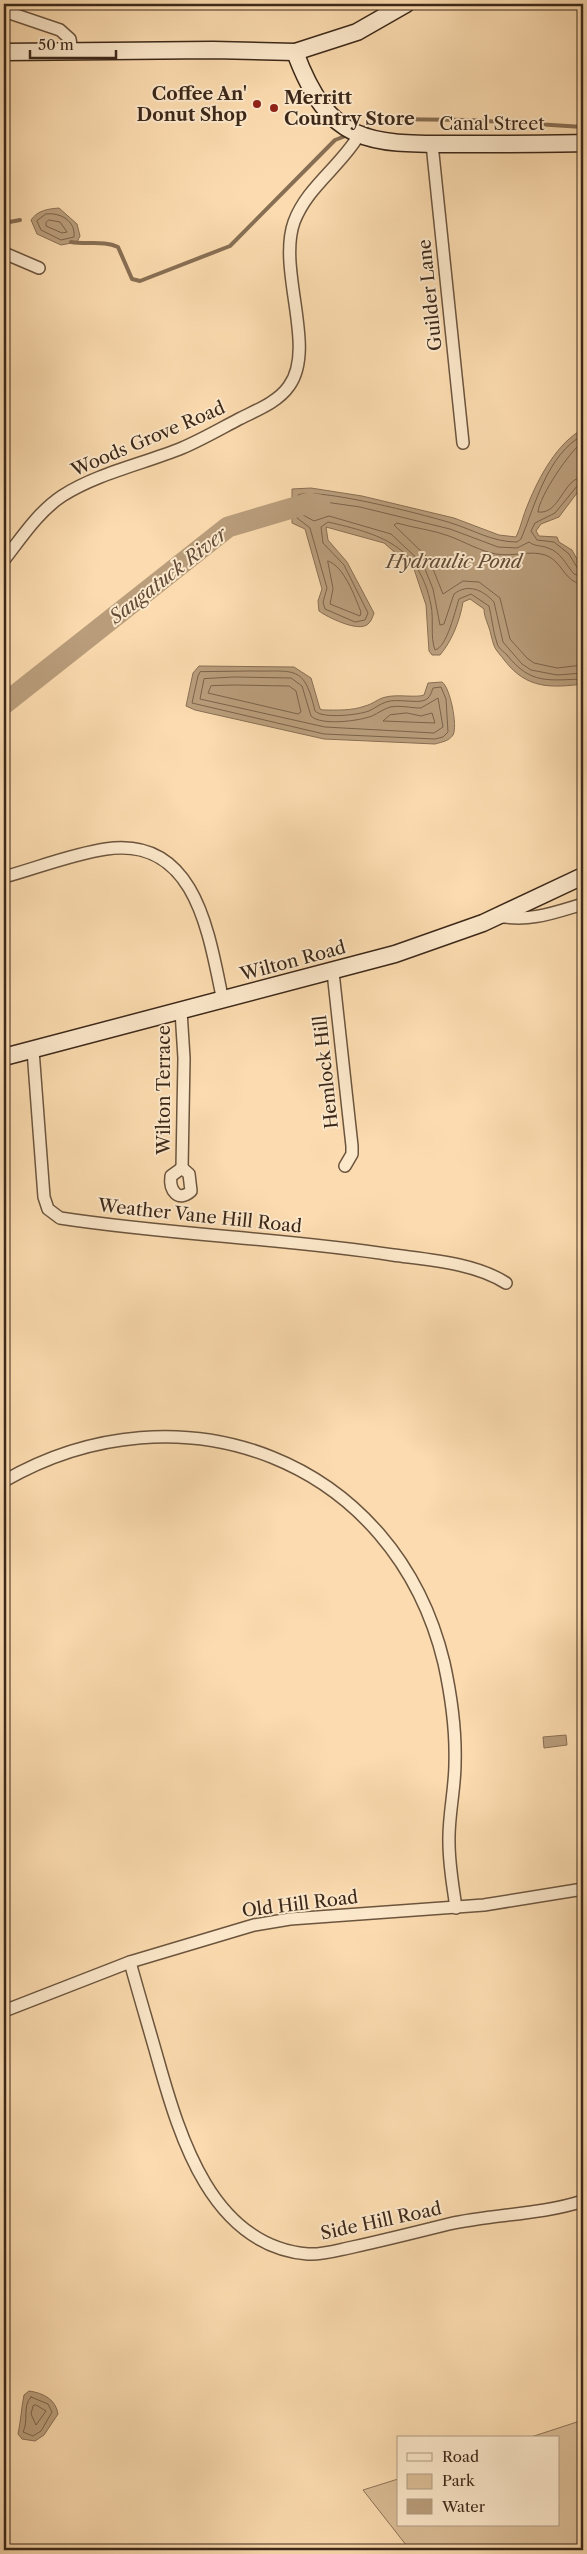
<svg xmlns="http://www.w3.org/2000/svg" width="587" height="2554" font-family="'Libre Caslon Text',serif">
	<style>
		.green { fill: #dbbd96; stroke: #8c7258 }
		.water { fill: #ba9e7c; stroke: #886f54 }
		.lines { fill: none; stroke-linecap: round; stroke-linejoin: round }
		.shore { stroke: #7b634a; stroke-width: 1 }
		.stream { stroke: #886f54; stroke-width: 4 }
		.river { stroke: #ba9e7c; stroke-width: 21 }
		.minor-casing { stroke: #6c553e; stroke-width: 14 }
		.secondary-casing { stroke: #3c2819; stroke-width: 19 }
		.minor { stroke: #fce8cb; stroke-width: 11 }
		.secondary { stroke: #fce8cb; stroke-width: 16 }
		.poi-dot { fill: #8f2418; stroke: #fce8cb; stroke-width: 2 }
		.labels { text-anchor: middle; stroke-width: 4; stroke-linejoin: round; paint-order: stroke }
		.poi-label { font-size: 18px; font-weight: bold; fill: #3c2819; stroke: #fce8cb; text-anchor: end }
		.street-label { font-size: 18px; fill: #3c2819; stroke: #fce8cb }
		.water-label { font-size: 19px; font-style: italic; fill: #624b37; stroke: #fce8cb }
	</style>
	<rect width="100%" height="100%" fill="#fbdbaf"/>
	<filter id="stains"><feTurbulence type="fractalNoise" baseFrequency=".004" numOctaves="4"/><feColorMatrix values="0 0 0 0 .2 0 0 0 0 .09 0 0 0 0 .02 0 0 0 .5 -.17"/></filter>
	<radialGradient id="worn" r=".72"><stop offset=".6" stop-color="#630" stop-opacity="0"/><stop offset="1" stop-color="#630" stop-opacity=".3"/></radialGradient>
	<path class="green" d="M583 2420V2550H410L363 2490 398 2479V2525H558V2438H528Z"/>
	<g class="water">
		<path d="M59 208 77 224 80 236 77 242 61 245 37 234 31 220C38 210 48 209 59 208Z"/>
		<path d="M583 429V485L559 517 541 524 536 531 539 536 557 537 559 542 572 550 583 570V684C551 688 527 689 505 661 495 648 495 651 491 635 489 625 484 618 484 609L470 599 463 602C460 620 452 641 440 655H432L429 651 426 605 414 569 384 543 326 527 328 540 347 562 374 613C373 616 371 622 368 624 359 633 327 617 319 611L318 601 322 589 305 529 292 523V489L311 488 362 496 454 518 499 535 516 537C521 527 523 515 528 504 539 477 557 443 583 429Z"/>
		<path d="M199 666 294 667 311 678 320 709 323 710C337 710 351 711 365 706 373 704 379 698 386 697 397 694 417 698 424 695L428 683 442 682C450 687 458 726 453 735 449 741 442 742 435 744L324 739 195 710 186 706 193 673Z"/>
		<path d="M566 1735 567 1745 544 1748 543 1737Z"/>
		<path d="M29 2391C44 2393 56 2400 58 2414L44 2435 35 2441 22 2439 18 2434C21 2420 21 2410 24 2395Z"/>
	</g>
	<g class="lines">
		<g class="shore">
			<path d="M46 214C60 212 76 221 74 237L61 240 41 230 37 221Z"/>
			<path d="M49 220 60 222 67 232 62 233 46 226V223Z"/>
			<path d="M583 435C547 455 536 503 521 539L517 542C492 542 474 530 451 523 426 515 317 487 298 495L297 518 310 528 327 588 323 602 325 609 355 622 365 620 368 613 344 565 323 543 321 527 328 522C380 534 419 545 431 605 434 619 430 637 435 650 447 647 455 611 459 599L471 594 489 606C492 618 493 632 497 643 498 648 504 652 507 655 531 685 548 680 583 679"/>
			<path d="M583 442C570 450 539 497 538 512 560 515 563 478 583 477"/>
			<path d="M583 483 578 485 555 513 535 523 531 531 537 540 554 542 569 554 578 569 583 570"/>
			<path d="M328 561C344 566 355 597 361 612L360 616 330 604 333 589Z"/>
			<path d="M583 577 574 574C566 565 561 552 548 548 541 545 536 547 529 542L517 548 498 547 450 529 360 507 311 500 304 502 303 515 314 521 329 516 391 534 423 564 433 589 440 625 444 624 454 594C468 583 483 590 494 602L503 642 522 664 531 670 557 675 583 673"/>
			<path d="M583 584C564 583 563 561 545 555 529 550 514 557 496 554 480 551 465 542 449 536 433 530 414 528 397 523L394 525 429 559 443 594 463 581 479 582 500 598 510 639 527 658 534 663 557 668 583 665"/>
			<path d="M252 671C295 672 304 664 315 711 323 719 358 715 369 711 375 708 380 704 386 702 397 698 418 704 425 700 430 698 431 693 433 688L441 687 446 699 448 732 443 737 435 739 324 734 192 703 198 676 200 672Z"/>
			<path d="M234 677 291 678 302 686 311 716C321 726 359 721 372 716 378 713 384 709 390 707 401 705 410 708 421 708L438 698 443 727 434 733 325 727 200 699 204 679Z"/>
			<path d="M234 685 289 686 296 691 301 712 298 714 208 693 211 686Z"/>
			<path d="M407 713 421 716 432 713 435 723 383 721 390 715Z"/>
			<path d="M31 2397 48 2404 52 2412 41 2431 33 2436 23 2432C29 2421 22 2406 31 2397Z"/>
			<path d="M36 2405 46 2411 36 2425 31 2414 33 2406Z"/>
		</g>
		<g class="stream">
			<path d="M361 129 383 119 470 120 583 127"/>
			<path d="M4 223 20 220"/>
			<path d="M71 242C87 245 104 240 118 247L132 279 140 281 230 246 335 140 348 135"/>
		</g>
		<path class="river" d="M4 704 228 527 309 503 320 505"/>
		<g class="minor-casing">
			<g id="minor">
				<path d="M4 11 60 30 70 39 72 52"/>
				<path d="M432 144 463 443"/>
				<path d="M4 253 39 268"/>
				<path d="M4 560C22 537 38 512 62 496 98 473 143 464 182 448 201 440 220 429 239 419 257 410 278 402 289 386 317 348 277 270 294 222 307 187 340 167 359 135"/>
				<path d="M4 877C37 868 72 854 106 849 197 836 209 936 223 1001"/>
				<path d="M498 916C530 922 553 913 583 904"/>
				<path d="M333 972 352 1146V1154L345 1166"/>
				<path d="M181 1011 184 1058 182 1168"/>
				<path d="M33 1050 44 1197 48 1209 60 1218C170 1235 283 1238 393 1255 430 1260 475 1263 506 1283"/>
				<path d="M182 1168 189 1174 191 1191C178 1203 169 1190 171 1176Z"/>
				<path d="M4 1481C181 1379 395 1459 444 1663 451 1695 456 1730 455 1763 455 1790 448 1817 449 1843 449 1865 453 1886 456 1908"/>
				<path d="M130 1962C139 1995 149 2028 158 2060 180 2138 212 2246 308 2254 323 2255 338 2250 353 2247 385 2240 417 2232 449 2224 493 2214 540 2215 583 2201"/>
				<path d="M4 2011 130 1962 254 1925 290 1919 484 1905 583 1889"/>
			</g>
		</g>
		<g class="secondary-casing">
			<g id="secondary">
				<path d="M4 52 213 50 295 52 357 32 406 4"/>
				<path d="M295 52C330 147 371 144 461 144 502 144 542 144 583 143"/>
				<path d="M4 1057 395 954 483 923 583 876"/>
			</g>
		</g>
		<use href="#minor" class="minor"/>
		<use href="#secondary" class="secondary"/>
	</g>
	<g class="poi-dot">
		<circle cx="257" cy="104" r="5"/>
		<circle cx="274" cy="108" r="5"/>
	</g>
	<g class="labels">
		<g class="poi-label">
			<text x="247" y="100">Coffee An'<tspan x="247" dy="21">Donut Shop</tspan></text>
			<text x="284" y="104" text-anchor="start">Merritt<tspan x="284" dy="21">Country Store</tspan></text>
		</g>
		<g class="street-label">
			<text x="492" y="130">Canal Street</text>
			<text transform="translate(430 295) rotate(-96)" y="6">Guilder Lane</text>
			<text transform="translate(148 439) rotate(-23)" y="6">Woods Grove Road</text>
			<text transform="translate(293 961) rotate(-15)" y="6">Wilton Road</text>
			<text transform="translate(326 1072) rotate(-96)" y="6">Hemlock Hill</text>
			<text transform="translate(164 1090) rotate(-90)" y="6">Wilton Terrace</text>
			<text transform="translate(200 1216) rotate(6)" y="6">Weather Vane Hill Road</text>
			<text transform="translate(300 1904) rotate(-7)" y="6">Old Hill Road</text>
			<text transform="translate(381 2221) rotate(-12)" y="6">Side Hill Road</text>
		</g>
		<g class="water-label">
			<text x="454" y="568">Hydraulic Pond</text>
			<text transform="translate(168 575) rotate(-38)" y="7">Saugatuck River</text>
		</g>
	</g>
	<rect width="587" height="2554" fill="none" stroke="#fbdbaf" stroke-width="20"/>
	<rect x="5" y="5" width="577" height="2544" fill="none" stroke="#3c2819" stroke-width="2.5"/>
	<rect x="10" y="10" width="567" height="2534" fill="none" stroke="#3c2819"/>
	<rect x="397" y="2436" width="162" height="90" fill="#fce8cb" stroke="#af9b84"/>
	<rect x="407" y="2453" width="25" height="8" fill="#fce8cb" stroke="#af9b84"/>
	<text x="442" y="2462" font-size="15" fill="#3c2819">Road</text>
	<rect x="407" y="2474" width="25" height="15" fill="#dbbd96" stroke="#af9b84"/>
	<text x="442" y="2486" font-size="15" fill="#3c2819">Park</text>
	<rect x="407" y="2499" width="25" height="15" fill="#ba9e7c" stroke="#af9b84"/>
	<text x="442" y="2512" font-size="15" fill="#3c2819">Water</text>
	<path d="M30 50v8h86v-8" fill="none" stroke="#3c2819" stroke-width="2.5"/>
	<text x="38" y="50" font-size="15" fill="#3c2819" stroke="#fce8cb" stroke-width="4" paint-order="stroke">50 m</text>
	<rect width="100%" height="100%" filter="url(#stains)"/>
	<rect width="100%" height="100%" fill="url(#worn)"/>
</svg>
